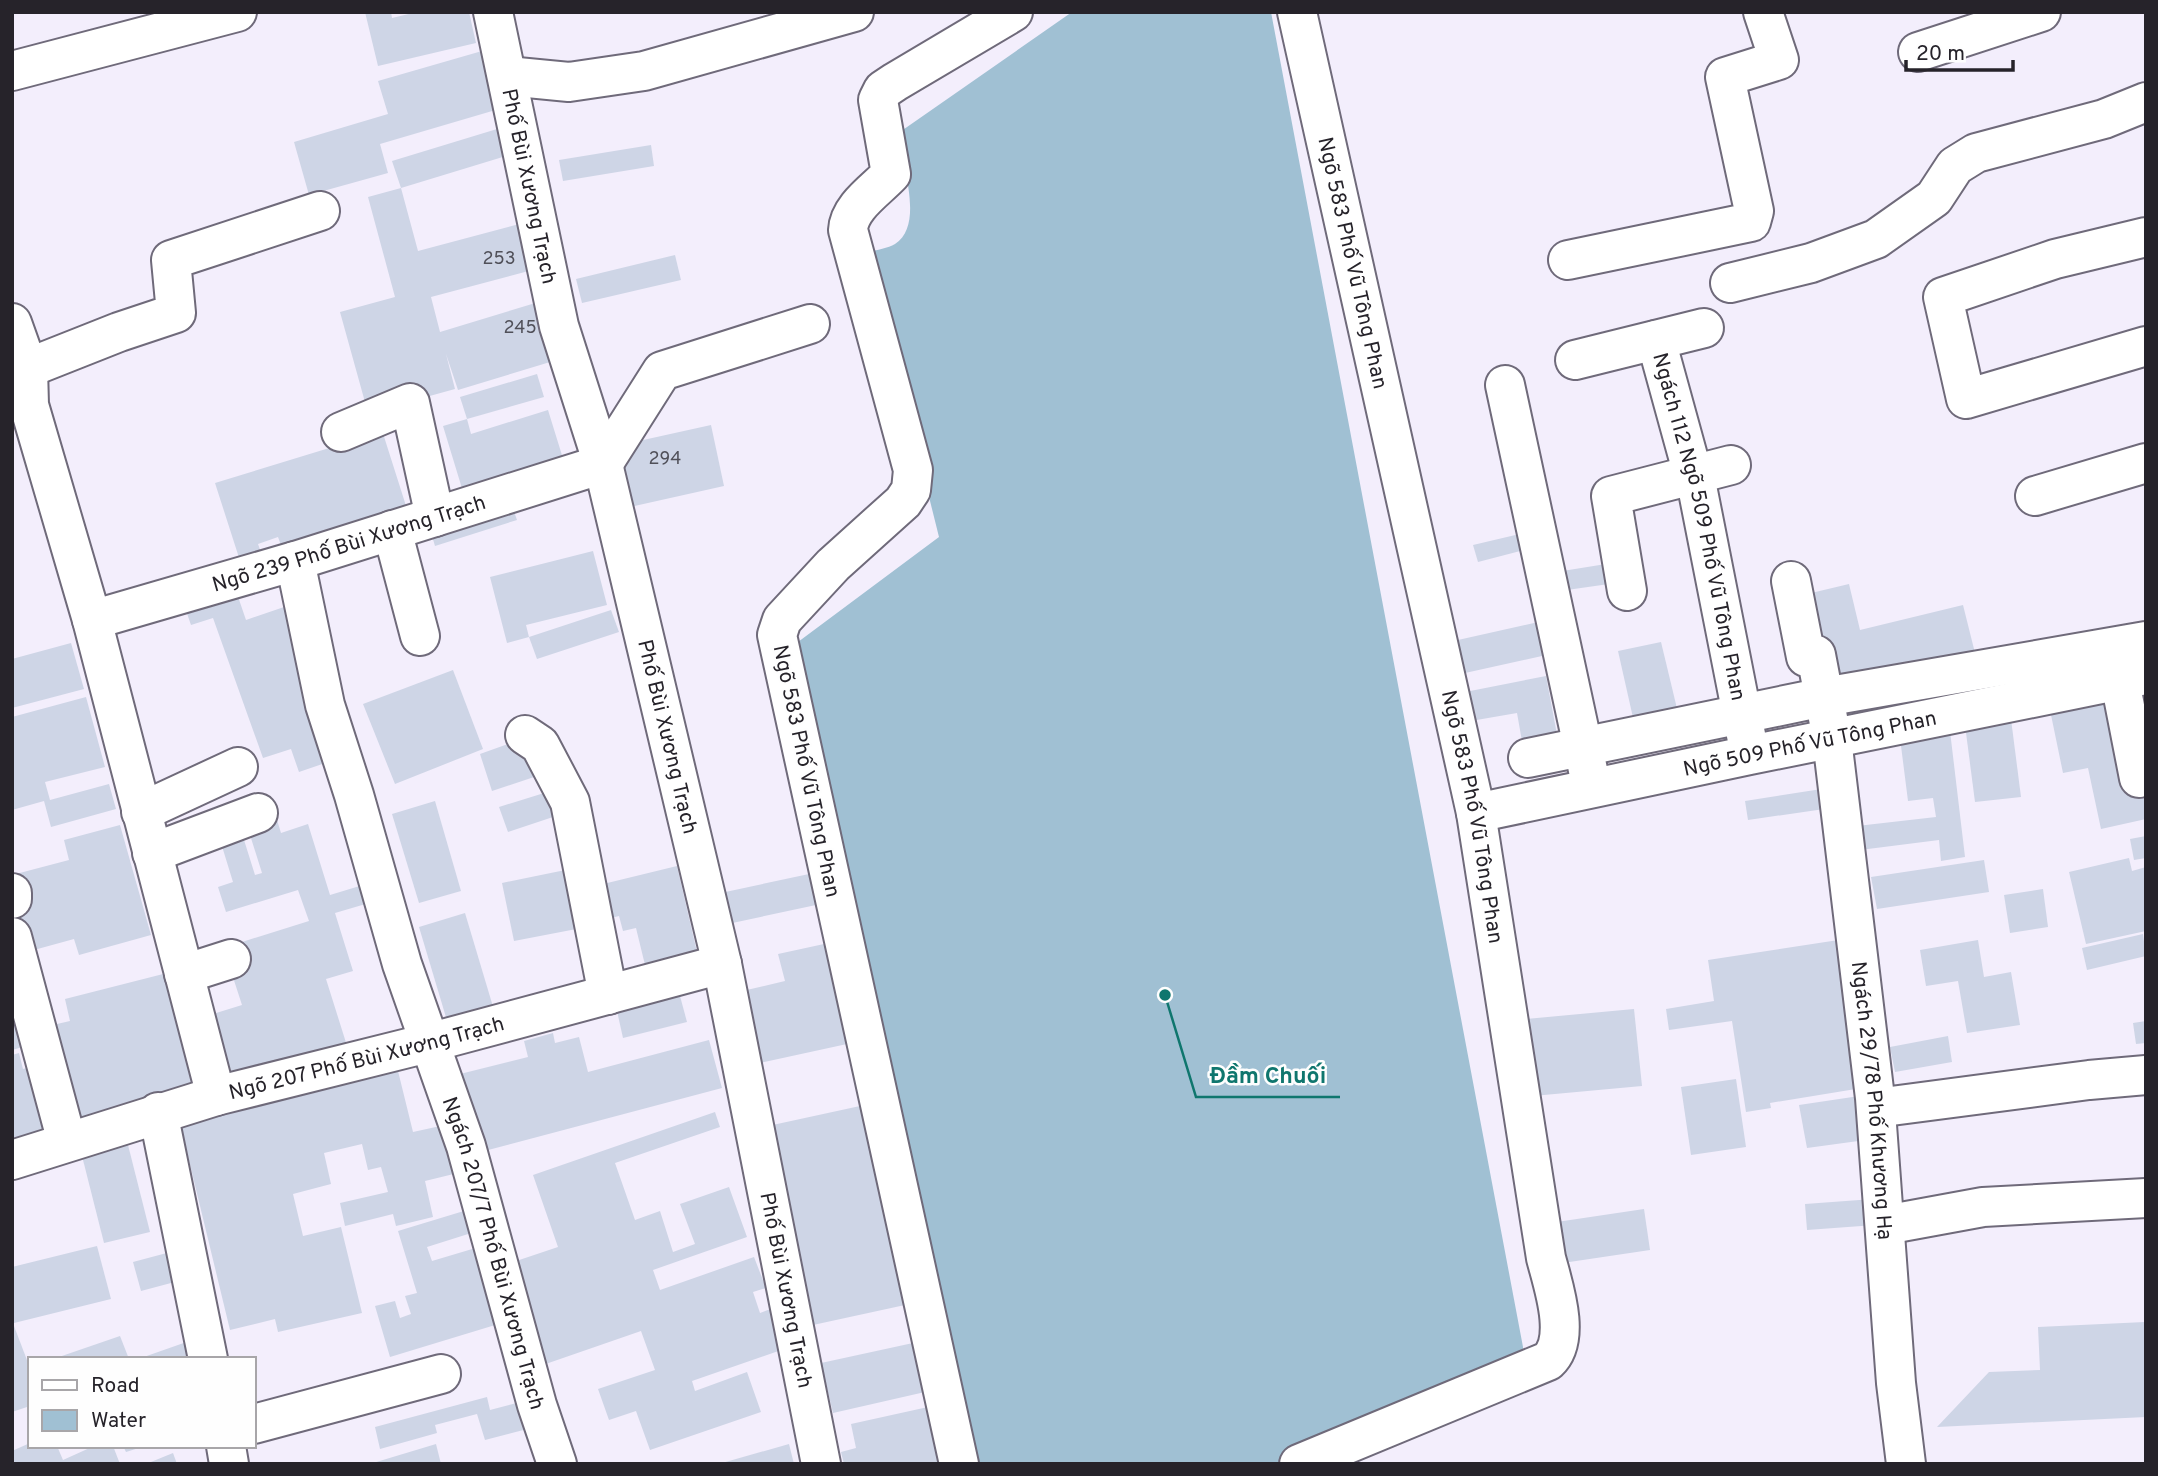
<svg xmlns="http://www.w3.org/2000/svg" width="2158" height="1476" font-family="Overpass,sans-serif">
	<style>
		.water { fill: #a0c0d3 }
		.building { fill: #ced5e6 }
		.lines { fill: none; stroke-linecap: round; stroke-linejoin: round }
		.minor-casing { stroke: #6f6a7a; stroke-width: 42 }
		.minor { stroke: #fff; stroke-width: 38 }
		.labels { text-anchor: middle; stroke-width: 5; stroke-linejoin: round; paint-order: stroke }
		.number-label { font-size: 18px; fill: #505059 }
		.street-label { font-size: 21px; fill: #26232a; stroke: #fefefe }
		.leader { fill: none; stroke: #0f766e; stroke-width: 2.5 }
		.callout-dot { fill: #0f766e; stroke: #fefefe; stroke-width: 2.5 }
		.callout-label { font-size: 23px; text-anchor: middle; font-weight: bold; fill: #0f766e; stroke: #fefefe; stroke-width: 5; stroke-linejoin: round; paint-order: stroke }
	</style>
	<rect width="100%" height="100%" fill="#f3eefc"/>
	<path class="water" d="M1072 12H1271L1523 1347 1522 1359 1514 1367 1273 1464H975L798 642 939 537 868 252C877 250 888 248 895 244 925 225 902 163 897 134Z"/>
	<g class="building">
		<path d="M365 12H391L392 18 417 12H469L476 43 378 66Z"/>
		<path d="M482 51 499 109 380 144 388 173 309 195 294 142 388 114 378 81Z"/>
		<path d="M497 129 506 156 401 188 392 161Z"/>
		<path d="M651 145 654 166 563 181 559 160Z"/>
		<path d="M401 188 418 251 523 223 536 269 431 297 440 332 542 301 560 359 458 390 446 354 455 389 368 413 340 312 395 297 368 197Z"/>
		<path d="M675 255 681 280 582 303 576 279Z"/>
		<path d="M537 374 544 397 467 419 460 397Z"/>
		<path d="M548 410 565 465 464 495 443 426 467 419 471 434Z"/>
		<path d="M380 424 407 509 282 548 278 537 258 544 264 561 242 567 215 483 362 438Z"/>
		<path d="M711 425 724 486 630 507 616 446Z"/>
		<path d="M509 497 517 520 435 546 428 523Z"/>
		<path d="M1532 531 1536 547 1478 562 1473 545Z"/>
		<path d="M593 551 607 605 526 625 529 637 507 643 490 577Z"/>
		<path d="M1606 564 1609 584 1553 592 1550 573Z"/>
		<path d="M233 582 246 620 284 607 337 759 299 772 291 749 263 758 213 618 191 625 182 599Z"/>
		<path d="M1849 584 1860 630 1963 605 1976 657 1831 692 1807 594Z"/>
		<path d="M611 610 619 632 537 659 529 637Z"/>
		<path d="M1552 619 1560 652 1456 675 1449 642Z"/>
		<path d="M1661 642 1680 721 1636 731 1618 651Z"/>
		<path d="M71 643 84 689 12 708V659Z"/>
		<path d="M453 670 483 749 395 784 363 704Z"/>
		<path d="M1546 676 1558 740 1523 747 1517 713 1465 722 1460 693Z"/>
		<path d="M86 697 105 767 45 782 50 800 109 784 116 809 51 827 44 801 12 810V717Z"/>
		<path d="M2113 697 2146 787V819L2101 829 2088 768 2063 773 2050 710Z"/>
		<path d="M2011 719 2021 797 1975 802 1965 725Z"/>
		<path d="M1950 731 1965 857 1941 861 1939 840 1860 850 1857 826 1936 817 1933 798 1908 801 1900 738Z"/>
		<path d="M519 740 525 758 540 753 546 773 492 791 480 754Z"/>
		<path d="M1828 788 1831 808 1748 820 1745 801Z"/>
		<path d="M557 789 565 813 508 832 499 807Z"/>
		<path d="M435 801 461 891 419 903 392 814Z"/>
		<path d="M274 810 281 833 308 824 330 895 363 885 369 903 335 913 353 971 326 979 348 1049 222 1087 200 1018 242 1005 229 965 247 959 242 942 309 921 298 890 226 912 218 887 233 882 217 830 239 824 255 875 262 873 245 819Z"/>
		<path d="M120 825 151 935 79 955 74 939 23 953 12 915V875L69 860 64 840Z"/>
		<path d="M2146 836V858L2134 860 2130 839Z"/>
		<path d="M2129 858 2132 871 2146 867V931L2086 944 2069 872Z"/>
		<path d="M1984 860 1989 892 1877 909 1871 877Z"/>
		<path d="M677 866 697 952 645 965 636 928 623 931 619 916 603 920 595 886Z"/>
		<path d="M580 867 592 926 514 941 502 883Z"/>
		<path d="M809 874 816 905 723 925 716 894Z"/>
		<path d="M2043 889 2048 927 2010 933 2004 895Z"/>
		<path d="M465 913 494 1010 448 1024 419 927Z"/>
		<path d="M2143 934 2146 956 2087 970 2082 948Z"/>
		<path d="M1845 939 1868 1087 1770 1103 1771 1108 1746 1112 1732 1021 1669 1030 1666 1009 1714 1001 1708 960Z"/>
		<path d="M1978 940 1984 977 2011 972 2020 1025 1967 1033 1958 981 1926 986 1920 950Z"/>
		<path d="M824 944 847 1044 755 1064 738 992 785 981 778 954Z"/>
		<path d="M171 972 201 1090 69 1124 44 1027 70 1021 65 999Z"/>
		<path d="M680 996 687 1022 623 1038 617 1011Z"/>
		<path d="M1634 1009 1642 1086 1533 1096 1526 1019Z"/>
		<path d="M29 1016 37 1043 12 1050V1021Z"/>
		<path d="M2146 1021V1043L2136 1044 2133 1023Z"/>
		<path d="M553 1033 555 1043 579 1037 588 1072 709 1040 722 1088 473 1154 452 1076 528 1057 524 1041Z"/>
		<path d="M1948 1036 1952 1062 1895 1072 1890 1047Z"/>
		<path d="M19 1053 23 1069 43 1064 62 1131 12 1145V1055Z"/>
		<path d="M398 1071 413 1132 454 1123 466 1171 425 1181 433 1217 396 1226 393 1214 345 1226 340 1203 388 1192 381 1167 368 1170 362 1144 324 1153 331 1184 293 1194 303 1236 341 1227 362 1313 278 1332 275 1319 230 1330 178 1115 309 1092Z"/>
		<path d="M1736 1079 1746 1147 1691 1155 1681 1087Z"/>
		<path d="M1866 1095 1873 1139 1807 1148 1799 1105Z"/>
		<path d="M860 1106 905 1305 813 1325 768 1126Z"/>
		<path d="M715 1112 720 1127 615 1163 635 1220 660 1211 673 1252 695 1244 680 1204 729 1187 747 1237 653 1270 660 1290 754 1257 766 1288 753 1292 760 1313 773 1308 787 1348 692 1381 695 1391 747 1372 761 1412 650 1450 636 1411 609 1420 598 1389 655 1370 641 1331 537 1367 501 1266 558 1247 533 1175Z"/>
		<path d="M127 1141 150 1232 104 1243 81 1152Z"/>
		<path d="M1873 1199 1875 1225 1807 1230 1805 1204Z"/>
		<path d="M477 1207 484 1229 427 1247 432 1261 489 1244 512 1320 390 1357 375 1306 395 1301 400 1318 411 1314 405 1296 417 1293 398 1231Z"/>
		<path d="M1644 1209 1650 1250 1556 1264 1550 1223Z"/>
		<path d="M97 1246 111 1299 14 1323 12 1267Z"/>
		<path d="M178 1250 186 1279 141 1291 133 1262Z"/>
		<path d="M2145 1322 2146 1417 1937 1427 1989 1372 2040 1370 2038 1327Z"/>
		<path d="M14 1326 30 1368V1406L12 1412V1327Z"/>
		<path d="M120 1336 129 1359H56V1358Z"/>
		<path d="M195 1339 202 1359H141V1358Z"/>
		<path d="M913 1343 925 1392 833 1413 821 1363Z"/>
		<path d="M487 1397 490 1410 528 1400 535 1427 485 1440 477 1414 435 1425 437 1433 380 1449 375 1427Z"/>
		<path d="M928 1407 941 1464H844L841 1452 856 1448 851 1424Z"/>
		<path d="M30 1443V1446H57L63 1460 94 1446H113L120 1464H12V1451Z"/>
		<path d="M436 1444 441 1464H373V1463Z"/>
		<path d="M789 1444 794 1464H722V1463Z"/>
		<path d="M123 1446H142V1447L126 1452Z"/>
		<path d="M173 1453 177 1464H146Z"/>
	</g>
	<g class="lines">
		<g class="minor-casing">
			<g id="minor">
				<path id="s1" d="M493 12 559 326 603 464 722 964 821 1464"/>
				<path id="s2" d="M1297 12 1476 813 1546 1258C1553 1285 1572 1339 1548 1361L1299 1464"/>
				<path d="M1918 52 2041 12"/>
				<path d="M12 71 237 12"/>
				<path d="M507 76 569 82 644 71 854 12"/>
				<path d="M2146 237 2055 259 1943 297 1966 399 2146 346"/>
				<path d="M1568 260 1751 222 1754 211 1725 77 1779 60 1763 12"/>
				<path d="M1730 283 1811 263 1876 239 1934 198 1955 166 1976 153 2104 119 2146 102"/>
				<path d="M12 323 28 368 29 405 92 620 216 1096"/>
				<path id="s3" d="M1656 340 1692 471 1695 476 1747 740"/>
				<path d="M1575 360 1704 328"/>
				<path d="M28 368 119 332 176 313 171 260 320 211"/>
				<path d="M1505 385 1588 770"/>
				<path d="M341 432 410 403 435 517"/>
				<path d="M2035 496 2146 463"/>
				<path d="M392 530 420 636"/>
				<path id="s4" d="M295 561 325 705 354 795 402 964 466 1146 537 1405 557 1464"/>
				<path id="s5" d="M1791 581 1806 657 1816 655 1832 739 1875 1098 1896 1383 1906 1464"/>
				<path d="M1627 591 1611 496 1731 465"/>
				<path id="s6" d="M92 620 295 561 603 464 662 371 810 324"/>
				<path d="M2120 681 2139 778"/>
				<path d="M525 735 540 745 570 802 608 995"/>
				<path d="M1528 758 1824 697 2146 641"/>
				<path d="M141 812 238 767"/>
				<path id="s7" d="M1476 813 1750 755 2146 675"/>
				<path d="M152 853 258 813"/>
				<path d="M12 893V899"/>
				<path d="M12 937 67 1142"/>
				<path d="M184 974 231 959"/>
				<path d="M1876 1108 2089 1080 2146 1075"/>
				<path d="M158 1112 208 1359"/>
				<path id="s8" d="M12 1160 216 1096 428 1043 722 964"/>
				<path d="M1885 1225 1983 1207 2146 1198"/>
				<path d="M254 1424 441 1374"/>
				<path d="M226 1446 229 1464"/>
				<path d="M959 1464 777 635 782 620 833 565 903 502 911 490 913 470 848 230C849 207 876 190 891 174L878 100 883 90 895 82 1013 12"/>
			</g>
		</g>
		<use href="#minor" class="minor"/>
	</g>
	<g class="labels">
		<g class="number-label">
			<text x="499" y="264">253</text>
			<text x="520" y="333">245</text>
			<text x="665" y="464">294</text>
		</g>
		<g class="street-label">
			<text dy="7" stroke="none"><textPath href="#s1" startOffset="178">Phố Bùi Xương Trạch</textPath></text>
			<text dy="7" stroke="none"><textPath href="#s2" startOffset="257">Ngõ 583 Phố Vũ Tông Phan</textPath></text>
			<text dy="7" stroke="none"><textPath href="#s3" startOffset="192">Ngách 112 Ngõ 509 Phố Vũ Tông Phan</textPath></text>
			<text dy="7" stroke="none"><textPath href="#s6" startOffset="268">Ngõ 239 Phố Bùi Xương Trạch</textPath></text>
			<text dy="7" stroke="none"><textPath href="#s1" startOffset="746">Phố Bùi Xương Trạch</textPath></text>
			<text dy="7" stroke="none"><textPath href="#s7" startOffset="341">Ngõ 509 Phố Vũ Tông Phan</textPath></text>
			<text transform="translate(807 771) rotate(78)" y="7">Ngõ 583 Phố Vũ Tông Phan</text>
			<text dy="7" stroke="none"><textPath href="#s2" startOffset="824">Ngõ 583 Phố Vũ Tông Phan</textPath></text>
			<text dy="7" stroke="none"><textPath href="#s8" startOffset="369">Ngõ 207 Phố Bùi Xương Trạch</textPath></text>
			<text dy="7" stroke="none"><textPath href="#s5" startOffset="537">Ngách 29/78 Phố Khương Hạ</textPath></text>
			<text dy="7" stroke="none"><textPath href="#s4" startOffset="721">Ngách 207/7 Phố Bùi Xương Trạch</textPath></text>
			<text dy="7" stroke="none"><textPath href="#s1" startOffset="1312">Phố Bùi Xương Trạch</textPath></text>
		</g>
	</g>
	<path class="leader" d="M1165 995L1196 1097H1340"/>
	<circle class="callout-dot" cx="1165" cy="995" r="7"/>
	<g class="callout-label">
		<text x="1268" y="1083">Đầm Chuối</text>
	</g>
	<rect width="2158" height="1476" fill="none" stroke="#26232a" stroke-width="28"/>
	<rect x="28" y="1357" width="228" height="91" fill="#fefefe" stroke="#a8a6a9" stroke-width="2"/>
	<rect x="42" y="1380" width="35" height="10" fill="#ffffff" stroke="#a8a6a9" stroke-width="2"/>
	<text x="91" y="1392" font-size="21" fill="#26232a">Road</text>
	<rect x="42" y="1410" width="35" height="21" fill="#a0c0d3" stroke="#a8a6a9" stroke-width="2"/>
	<text x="91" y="1427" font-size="21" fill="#26232a">Water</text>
	<path d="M1906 60v10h107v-10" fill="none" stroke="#26232a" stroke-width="3.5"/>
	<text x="1916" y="60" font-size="21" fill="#26232a" stroke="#fefefe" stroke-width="5" paint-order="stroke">20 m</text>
</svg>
